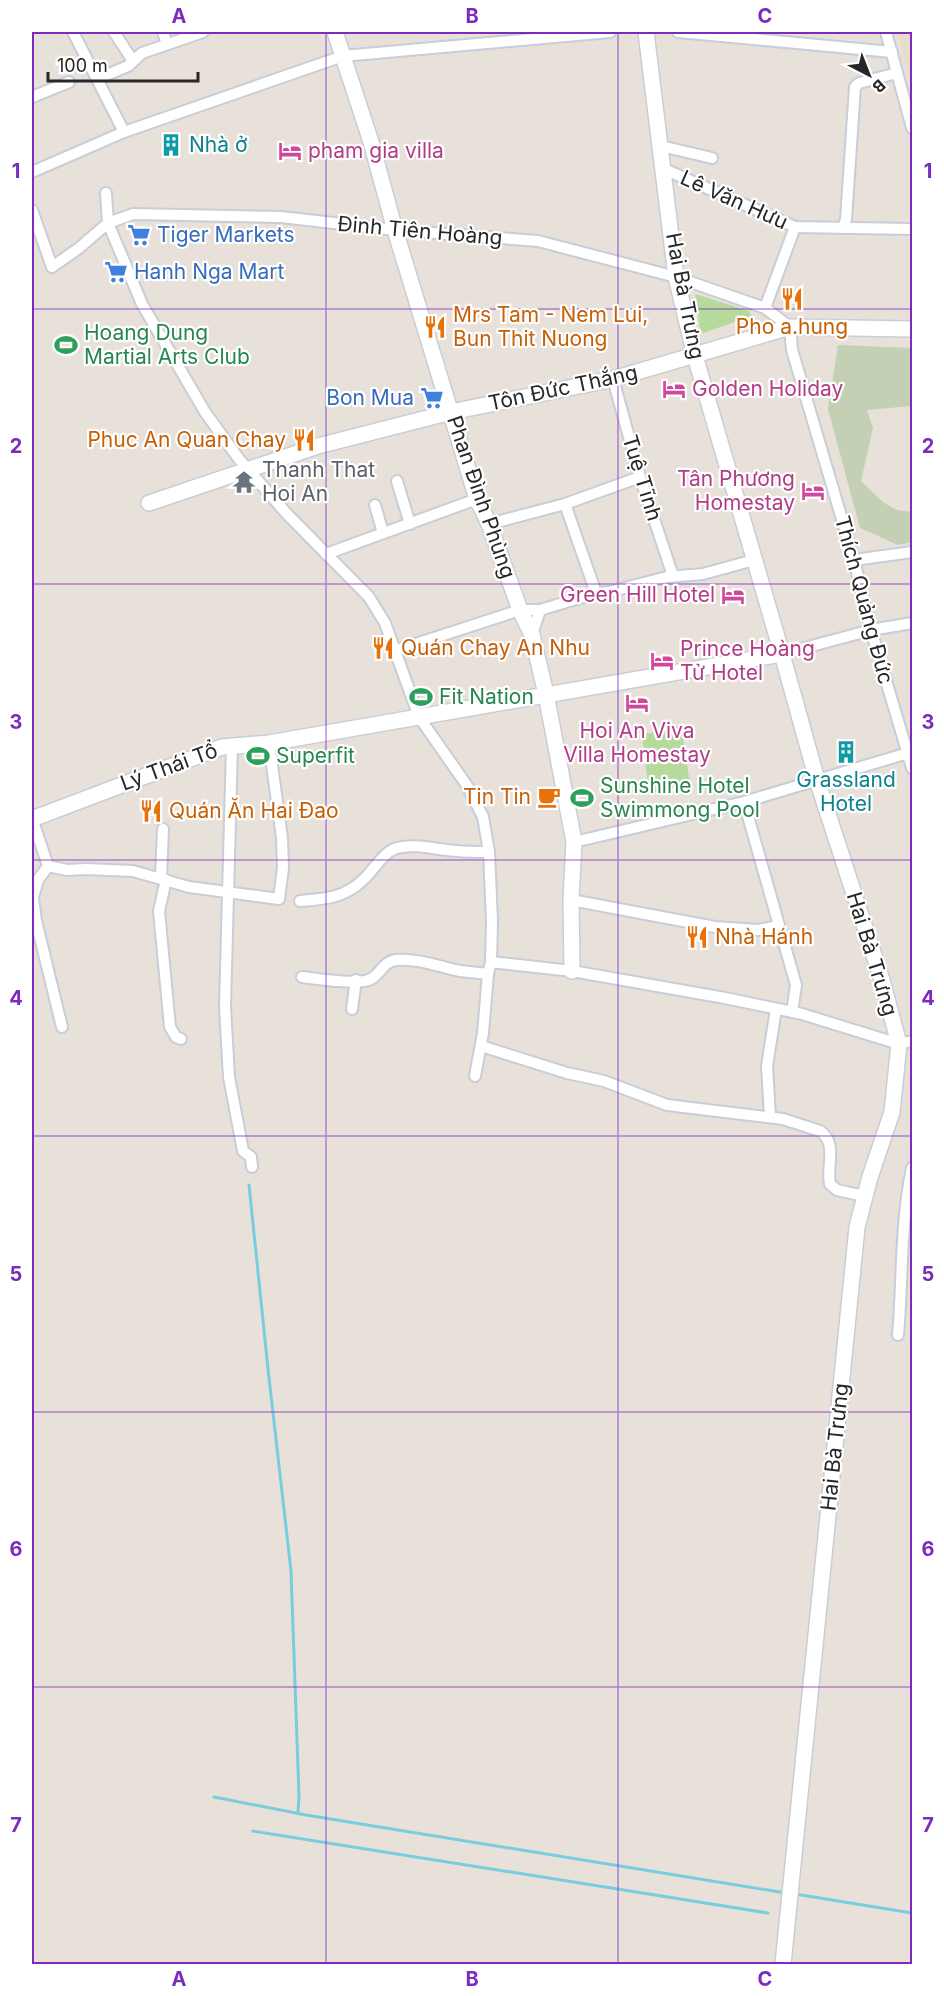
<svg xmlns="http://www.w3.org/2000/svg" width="944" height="1996" font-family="Inter,sans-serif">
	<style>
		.education { fill: #e8dccb }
		.green { fill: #b6d99c }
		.cemetery { fill: #c4d0b3 }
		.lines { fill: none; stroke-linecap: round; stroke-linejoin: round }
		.stream { stroke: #78cddf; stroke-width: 3 }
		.street-casing { stroke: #c9cdd7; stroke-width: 14 }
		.secondary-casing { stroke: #c9cdd7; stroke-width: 18 }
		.street { stroke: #fff; stroke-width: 10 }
		.secondary { stroke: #fff; stroke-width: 15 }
		.grid { fill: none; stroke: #7b2cbf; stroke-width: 1.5; stroke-opacity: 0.55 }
		.labels { text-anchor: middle; stroke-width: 4.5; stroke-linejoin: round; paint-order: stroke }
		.culture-label { font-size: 21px; fill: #0d838f; stroke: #fff; text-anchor: start }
		.hotel-label { font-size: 21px; fill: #b23c85; stroke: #fff; text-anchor: start }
		.street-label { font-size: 21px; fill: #272727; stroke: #fff }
		.shop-label { font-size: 21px; fill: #366cbe; stroke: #fff; text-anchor: start }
		.food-label { font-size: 21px; fill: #c56008; stroke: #fff; text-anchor: start }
		.leisure-label { font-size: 21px; fill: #27864d; stroke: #fff; text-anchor: start }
		.worship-label { font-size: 21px; fill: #5b616d; stroke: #fff; text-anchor: start }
		.neatline { fill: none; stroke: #7b2cbf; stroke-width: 2 }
		.grid-label { font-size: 20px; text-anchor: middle; font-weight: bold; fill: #7b2cbf }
	</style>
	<rect width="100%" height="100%" fill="#e8e1da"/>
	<path class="education" d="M897 32H912V87Z"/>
	<g class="green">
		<path d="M695 294 749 311 752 316 703 333 700 330Z"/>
		<path d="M681 725 690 784 649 794 642 735Z"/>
	</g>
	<path class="cemetery" d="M838 345 912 348V406L867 410 873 428 861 481C876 495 890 514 912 511V542L898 545 860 528 828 409Z"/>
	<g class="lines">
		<g class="stream">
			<path d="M249 1185 268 1369 291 1571 299 1796 298 1812"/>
			<path d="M214 1797 306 1815 786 1893"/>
			<path d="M253 1831 768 1913"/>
			<path d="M795 1894 912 1913"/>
		</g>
		<g class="street-casing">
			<g id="street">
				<path d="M73 32 124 132"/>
				<path d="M114 32 133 61"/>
				<path d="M163 32 167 44"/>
				<path d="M678 32 892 52"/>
				<path d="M886 32 912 128"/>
				<path d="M97 79 128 66 142 53 203 32"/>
				<path d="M32 97 69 82"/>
				<path d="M661 146 712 158"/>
				<path d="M664 169 795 227 912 229"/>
				<path d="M32 172 124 132 343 56 610 32"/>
				<path d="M106 193 108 223 142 304 205 412 239 459 287 514 369 597 385 623 419 717 468 787 483 817 489 852 492 920 491 962 488 974 483 1033 475 1076"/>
				<path d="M32 210 52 267 79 248 108 223 133 214 281 217 395 230 538 241 676 277 765 308 790 327 792 350 854 560 871 630 912 768"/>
				<path d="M843 228 846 219 855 87 859 83 897 73"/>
				<path d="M765 308 795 227"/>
				<path d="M613 379 640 477 673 576"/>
				<path d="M397 481 410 524"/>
				<path d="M565 504 596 593"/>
				<path d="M375 505 383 533"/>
				<path d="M489 524 565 504 640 477"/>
				<path d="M326 554 477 499"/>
				<path d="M854 560 912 552"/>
				<path d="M532 635 540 610"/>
				<path d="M394 651 520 610H540L596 593 609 592 667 577 703 574 754 560"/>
				<path d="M782 654 871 630 912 623"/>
				<path d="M232 745 225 1007 229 1077 243 1151 251 1157 252 1167"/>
				<path d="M744 802 796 985 792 1012"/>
				<path d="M32 818 48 866 38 880 33 897 36 921 62 1027"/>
				<path d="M574 842 744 802 908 753"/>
				<path d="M48 866 67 870 86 869 133 871 189 887 279 899 283 868 282 838 269 743"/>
				<path d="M161 878 163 829"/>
				<path d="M166 880 159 911 170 1027 176 1037 181 1039"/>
				<path d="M571 900 715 927 758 930 778 926"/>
				<path d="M300 901C325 899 345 898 364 879 374 870 383 852 397 848 415 843 438 850 457 851 468 852 478 852 489 852"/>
				<path d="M491 962 572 971 725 998 802 1014 899 1044 912 1041"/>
				<path d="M302 977C316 979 360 985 371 979 381 973 383 962 396 960 418 958 440 967 460 971 469 972 479 973 488 974"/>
				<path d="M352 1009 356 980"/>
				<path d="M481 1046 567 1073 604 1081 667 1105 783 1119 820 1131C838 1143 826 1167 830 1184L837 1190 864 1196"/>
				<path d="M770 1117 767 1066 776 1009"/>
				<path d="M898 1335C903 1279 900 1224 912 1168"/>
			</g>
		</g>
		<g class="secondary-casing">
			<g id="secondary">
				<path d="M335 32 371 142 395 230 477 499 489 524 520 610 532 635 546 694 574 842 571 900 572 971"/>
				<path d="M646 32 676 277 695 356 782 654 817 780 882 980 899 1044 892 1112 870 1177 857 1227 783 1964"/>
				<path d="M149 503 318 446 451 412 613 379 790 327 912 329"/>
				<path d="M32 819 222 747 269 743 782 654"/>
			</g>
		</g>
		<use href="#street" class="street"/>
		<use href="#secondary" class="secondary"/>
	</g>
	<path class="grid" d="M326 32V1964M618 32V1964M32 309H912M32 584H912M32 860H912M32 1136H912M32 1412H912M32 1687H912"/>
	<defs>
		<g id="building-bare" transform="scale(1.8)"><path d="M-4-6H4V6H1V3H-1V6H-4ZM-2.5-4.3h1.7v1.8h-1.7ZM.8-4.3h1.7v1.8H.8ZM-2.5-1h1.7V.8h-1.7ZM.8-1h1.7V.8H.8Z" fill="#0f9aa8" stroke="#fff" stroke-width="2.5" paint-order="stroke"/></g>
		<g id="hotel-bare" transform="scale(1.8)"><path d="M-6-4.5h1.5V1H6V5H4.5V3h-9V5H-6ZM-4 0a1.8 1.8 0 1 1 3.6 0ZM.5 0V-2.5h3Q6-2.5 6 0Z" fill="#d1479c" stroke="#fff" stroke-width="2.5" paint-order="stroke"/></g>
		<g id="supermarket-bare" transform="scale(1.8)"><path d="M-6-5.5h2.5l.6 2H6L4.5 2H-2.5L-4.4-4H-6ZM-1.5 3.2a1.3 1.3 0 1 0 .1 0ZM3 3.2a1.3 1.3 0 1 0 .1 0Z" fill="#3f7fe0" stroke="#fff" stroke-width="2.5" paint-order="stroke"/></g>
		<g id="restaurant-bare" transform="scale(1.8)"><path d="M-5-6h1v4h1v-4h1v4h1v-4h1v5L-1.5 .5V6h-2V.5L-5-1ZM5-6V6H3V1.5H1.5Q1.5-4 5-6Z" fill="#e8710a" stroke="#fff" stroke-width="2.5" paint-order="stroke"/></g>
		<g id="stadium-bare" transform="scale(1.8)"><path d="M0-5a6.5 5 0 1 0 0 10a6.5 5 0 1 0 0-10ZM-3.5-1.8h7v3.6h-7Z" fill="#2e9e5b" stroke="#fff" stroke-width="2.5" paint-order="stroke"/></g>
		<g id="temple-bare" transform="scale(1.8)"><path d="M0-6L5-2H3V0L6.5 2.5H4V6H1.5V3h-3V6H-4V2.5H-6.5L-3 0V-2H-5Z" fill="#6b7280" stroke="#fff" stroke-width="2.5" paint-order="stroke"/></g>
		<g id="cafe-bare" transform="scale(1.8)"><path d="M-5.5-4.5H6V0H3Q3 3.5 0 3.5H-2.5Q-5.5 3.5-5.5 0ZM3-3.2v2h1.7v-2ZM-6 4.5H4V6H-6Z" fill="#e8710a" stroke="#fff" stroke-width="2.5" paint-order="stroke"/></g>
	</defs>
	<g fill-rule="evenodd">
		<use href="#building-bare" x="171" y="145"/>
		<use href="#hotel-bare" x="290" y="151"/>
		<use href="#supermarket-bare" x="139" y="235"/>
		<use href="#supermarket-bare" x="116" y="272"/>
		<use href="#restaurant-bare" x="792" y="299"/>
		<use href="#restaurant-bare" x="435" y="327"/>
		<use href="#stadium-bare" x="66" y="345"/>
		<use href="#hotel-bare" x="674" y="389"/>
		<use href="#supermarket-bare" x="432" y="398"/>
		<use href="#restaurant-bare" x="304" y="440"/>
		<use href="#temple-bare" x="244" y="482"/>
		<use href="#hotel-bare" x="813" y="491"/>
		<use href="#hotel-bare" x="733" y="595"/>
		<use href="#restaurant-bare" x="383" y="648"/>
		<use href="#hotel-bare" x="662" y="661"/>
		<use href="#stadium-bare" x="421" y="697"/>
		<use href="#hotel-bare" x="637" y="703"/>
		<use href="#building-bare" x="846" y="752"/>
		<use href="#stadium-bare" x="258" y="756"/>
		<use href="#cafe-bare" x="549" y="797"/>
		<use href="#stadium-bare" x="582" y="798"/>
		<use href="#restaurant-bare" x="151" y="811"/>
		<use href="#restaurant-bare" x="697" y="937"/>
	</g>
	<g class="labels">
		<g class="culture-label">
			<text x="189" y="152">Nhà ở</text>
			<text x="846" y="787" text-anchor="middle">Grassland<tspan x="846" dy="24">Hotel</tspan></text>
		</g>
		<g class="hotel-label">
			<text x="308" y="158">pham gia villa</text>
			<text x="692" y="396">Golden Holiday</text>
			<text x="795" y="486" text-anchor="end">Tân Phương<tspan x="795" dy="24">Homestay</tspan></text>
			<text x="715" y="602" text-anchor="end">Green Hill Hotel</text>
			<text x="680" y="656">Prince Hoàng<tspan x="680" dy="24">Tử Hotel</tspan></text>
			<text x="637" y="738" text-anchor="middle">Hoi An Viva<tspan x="637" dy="24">Villa Homestay</tspan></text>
		</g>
		<g class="street-label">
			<text transform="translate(734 200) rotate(24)" y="7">Lê Văn Hưu</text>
			<text transform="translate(420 231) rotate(5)" y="7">Đinh Tiên Hoàng</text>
			<text transform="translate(685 296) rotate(79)" y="7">Hai Bà Trưng</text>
			<text transform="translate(563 388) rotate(-12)" y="7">Tôn Đức Thắng</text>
			<text transform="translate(642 478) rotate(73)" y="7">Tuệ Tĩnh</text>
			<text transform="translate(481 497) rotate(71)" y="7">Phan Đình Phùng</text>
			<text transform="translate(864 600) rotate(75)" y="7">Thích Quảng Đức</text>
			<text transform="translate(169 767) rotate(-20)" y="7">Lý Thái Tổ</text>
			<text transform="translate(872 954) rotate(73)" y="7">Hai Bà Trưng</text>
			<text transform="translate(835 1447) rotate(-84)" y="7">Hai Bà Trưng</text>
		</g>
		<g class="shop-label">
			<text x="157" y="242">Tiger Markets</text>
			<text x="134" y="279">Hanh Nga Mart</text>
			<text x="414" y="405" text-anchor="end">Bon Mua</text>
		</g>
		<g class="food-label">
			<text x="453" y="322">Mrs Tam - Nem Lui,<tspan x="453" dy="24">Bun Thit Nuong</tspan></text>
			<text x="792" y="334" text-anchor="middle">Pho a.hung</text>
			<text x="286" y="447" text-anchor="end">Phuc An Quan Chay</text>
			<text x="401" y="655">Quán Chay An Nhu</text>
			<text x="531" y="804" text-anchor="end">Tin Tin</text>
			<text x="169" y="818">Quán Ăn Hai Ðao</text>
			<text x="715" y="944">Nhà Hánh</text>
		</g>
		<g class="leisure-label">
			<text x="84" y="340">Hoang Dung<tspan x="84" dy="24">Martial Arts Club</tspan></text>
			<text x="439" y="704">Fit Nation</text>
			<text x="276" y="763">Superfit</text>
			<text x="600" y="793">Sunshine Hotel<tspan x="600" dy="24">Swimmong Pool</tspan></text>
		</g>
		<g class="worship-label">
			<text x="262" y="477">Thanh That<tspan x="262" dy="24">Hoi An</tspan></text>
		</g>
	</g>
	<rect width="944" height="1996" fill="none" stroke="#ffffff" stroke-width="66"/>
	<g transform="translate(869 75) rotate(138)" stroke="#ffffff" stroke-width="4.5" paint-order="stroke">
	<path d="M0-4.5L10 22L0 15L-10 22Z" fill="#272727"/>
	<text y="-9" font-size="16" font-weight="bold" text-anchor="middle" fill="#272727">B</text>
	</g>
	<path d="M48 72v9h150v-9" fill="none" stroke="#272727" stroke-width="3"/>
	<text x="57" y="72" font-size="18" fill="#272727" stroke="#ffffff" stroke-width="4.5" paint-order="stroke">100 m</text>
	<rect x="33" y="33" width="878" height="1930" class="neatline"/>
	<g class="grid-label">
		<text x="179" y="23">A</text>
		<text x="472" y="23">B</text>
		<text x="765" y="23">C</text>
		<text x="16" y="178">1</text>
		<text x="928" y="178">1</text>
		<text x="16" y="453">2</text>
		<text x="928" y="453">2</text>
		<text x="16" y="729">3</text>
		<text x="928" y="729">3</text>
		<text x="16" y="1005">4</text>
		<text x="928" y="1005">4</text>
		<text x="16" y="1281">5</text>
		<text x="928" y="1281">5</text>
		<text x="16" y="1556">6</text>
		<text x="928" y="1556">6</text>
		<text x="16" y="1832">7</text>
		<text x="928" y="1832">7</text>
		<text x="179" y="1986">A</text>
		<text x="472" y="1986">B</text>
		<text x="765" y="1986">C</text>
	</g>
</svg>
